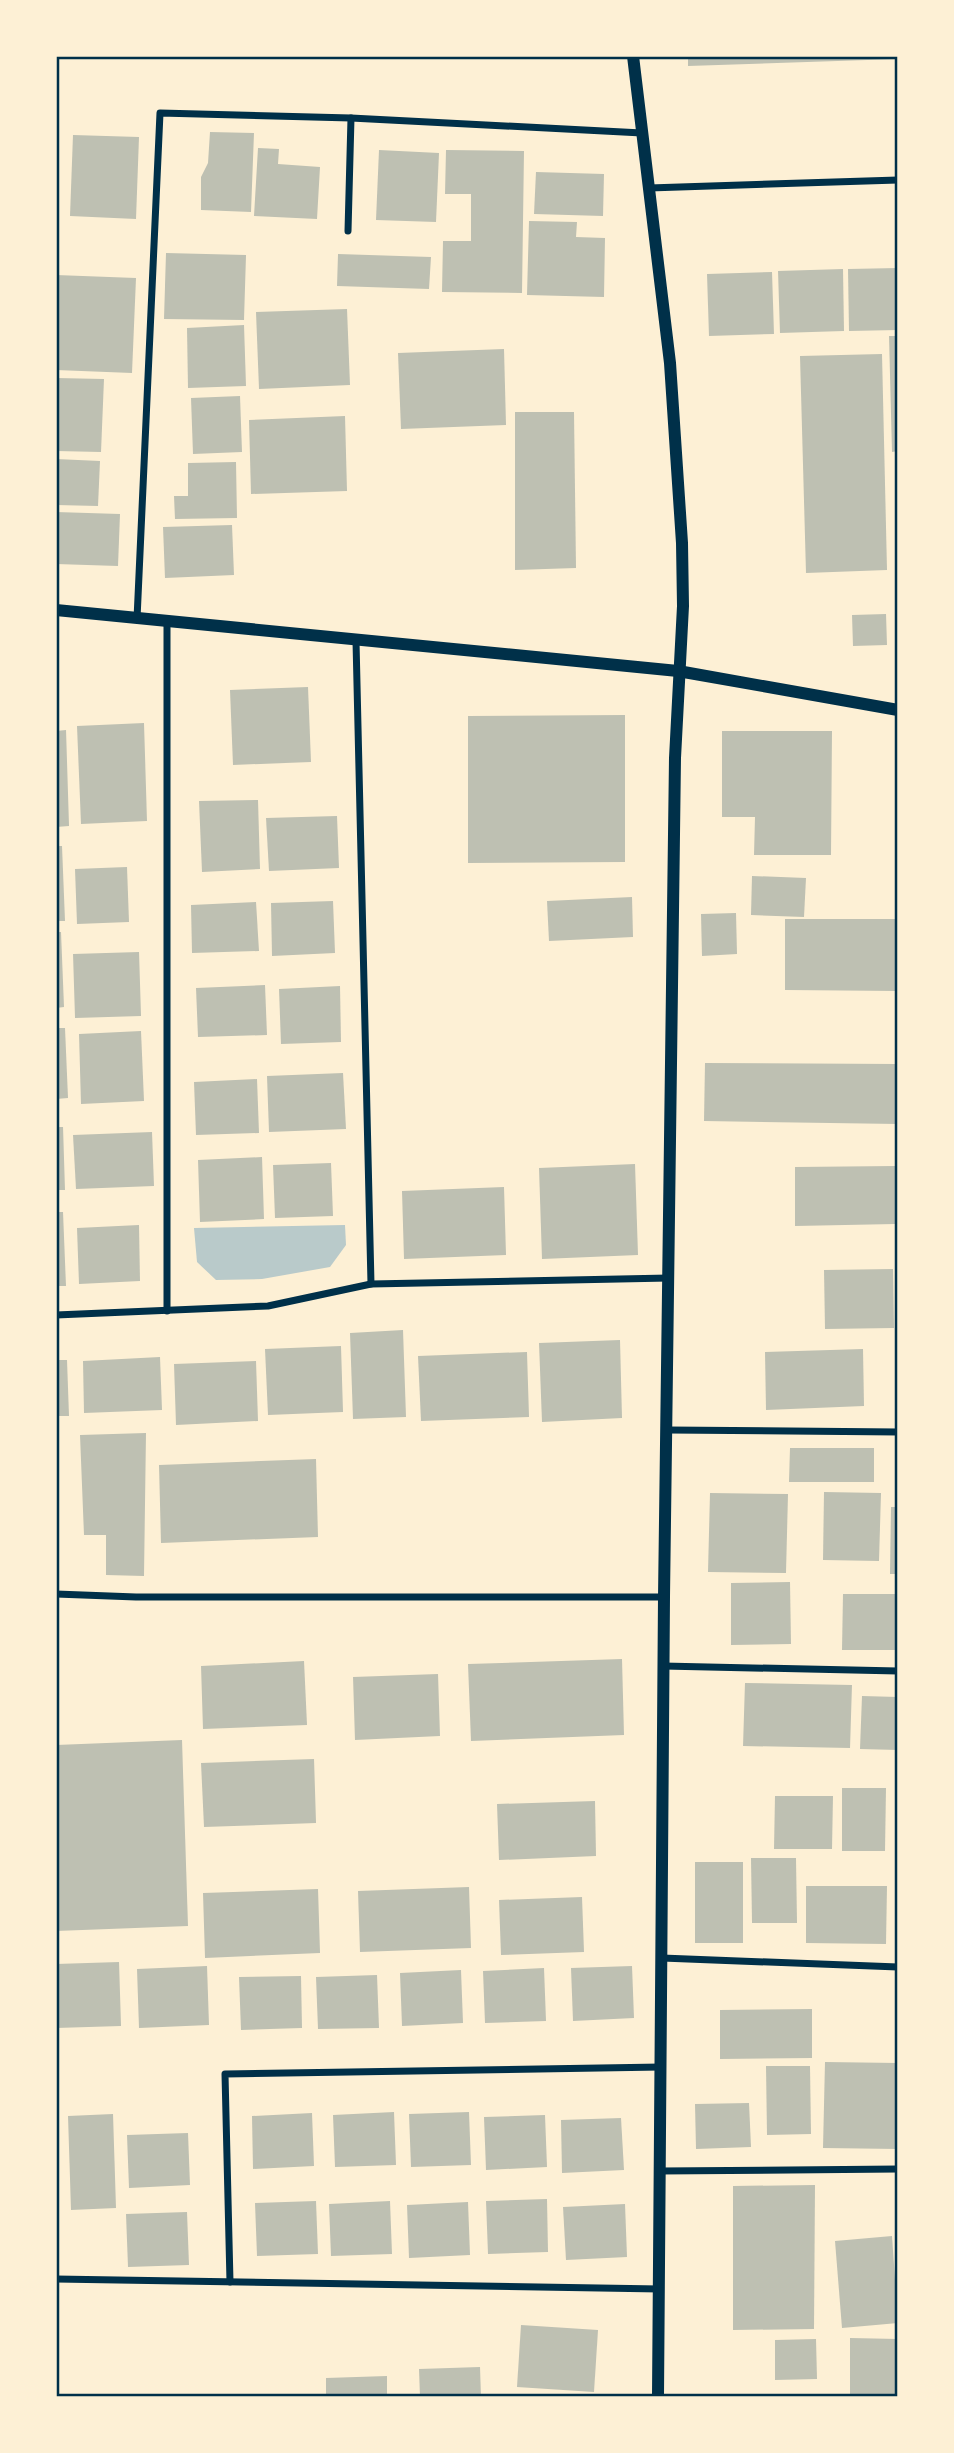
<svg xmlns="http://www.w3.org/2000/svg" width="954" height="2453" font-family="Raleway,sans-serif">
<rect width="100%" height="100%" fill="#fdf0d5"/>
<!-- green -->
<path fill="#b9caca" d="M345,1225L346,1245L330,1267L262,1279L216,1280L197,1262L194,1228Z"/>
<!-- building -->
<g fill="#bec0b2">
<path d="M688,56H898V59L688,66Z"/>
<path d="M210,132L254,133L251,212L201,210V177L208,163Z"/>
<path d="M73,135L139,137L136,219L70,216Z"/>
<path d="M258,148L279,149L278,164L320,167L317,219L254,216Z"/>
<path d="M379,150L439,153L436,222L376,220Z"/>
<path d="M446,150L524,151L522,293L442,292L443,241H471V194H445Z"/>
<path d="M536,172L604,174L603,216L534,214Z"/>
<path d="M529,221L577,222L576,237L605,238L604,297L527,295Z"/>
<path d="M166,253L246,255L244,320L164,319Z"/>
<path d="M338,254L431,257L429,289L337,286Z"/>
<path d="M898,268V330L849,331L848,269Z"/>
<path d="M843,269L844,331L780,333L778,271Z"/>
<path d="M772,272L774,334L709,336L707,274Z"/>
<path d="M56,275L136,278L132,373L56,370Z"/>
<path d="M347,309L350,385L259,389L256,312Z"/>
<path d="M244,325L246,386L188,388L187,328Z"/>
<path d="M889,336H898V451L892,452Z"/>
<path d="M504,349L506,425L401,429L398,353Z"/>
<path d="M882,354L887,570L806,573L800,356Z"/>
<path d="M56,378L104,379L101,452L56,451Z"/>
<path d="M240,396L242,452L193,454L191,398Z"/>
<path d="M515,412H574L576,568L515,570Z"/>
<path d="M345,416L347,491L251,494L249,420Z"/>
<path d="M56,459L100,461L98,506L56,505Z"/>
<path d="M236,462L237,518L175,519L174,496H188V463Z"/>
<path d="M56,512L120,514L118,566L56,564Z"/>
<path d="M232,525L234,575L165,578L163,527Z"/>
<path d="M886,614L887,645L853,646L852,615Z"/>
<path d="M308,687L311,762L233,765L230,690Z"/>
<path d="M625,715V862L468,863V716Z"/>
<path d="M144,723L147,821L81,824L77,726Z"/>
<path d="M66,730L69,826L56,827V731Z"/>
<path d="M722,731H832L831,855H754L755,817H722Z"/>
<path d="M258,800L260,869L202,872L199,801Z"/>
<path d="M337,816L339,868L269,871L266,818Z"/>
<path d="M56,846H62L65,921H56Z"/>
<path d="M127,867L129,922L77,924L75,869Z"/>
<path d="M752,876L806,878L804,917L751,915Z"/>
<path d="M632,897L633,937L549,941L547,901Z"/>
<path d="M333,901L335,953L272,956L271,903Z"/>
<path d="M256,902L259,951L192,953L191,905Z"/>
<path d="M736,913L737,954L702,956L701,914Z"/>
<path d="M785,919H897V991L785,990Z"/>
<path d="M56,932H61L64,1007L56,1008Z"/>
<path d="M139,952L141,1016L75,1018L73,954Z"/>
<path d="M265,985L267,1035L198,1037L196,988Z"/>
<path d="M340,986L341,1042L281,1044L279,989Z"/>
<path d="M56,1028H65L68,1098L56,1099Z"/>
<path d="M141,1031L144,1101L81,1104L79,1034Z"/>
<path d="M705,1063L898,1064V1124L704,1121Z"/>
<path d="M343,1073L346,1129L269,1132L267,1076Z"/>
<path d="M257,1079L259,1133L196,1135L194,1082Z"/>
<path d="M56,1127H63L65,1190H56Z"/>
<path d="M152,1132L154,1186L76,1189L73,1135Z"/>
<path d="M262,1157L264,1219L200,1222L198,1160Z"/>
<path d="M331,1163L333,1216L275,1218L273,1165Z"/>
<path d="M635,1164L638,1255L542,1259L539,1168Z"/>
<path d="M895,1166V1224L795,1226V1167Z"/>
<path d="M504,1187L506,1255L404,1259L402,1191Z"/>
<path d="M56,1212H63L66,1286H56Z"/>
<path d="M139,1225L140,1281L79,1284L77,1228Z"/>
<path d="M893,1269L894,1328L825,1329L824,1270Z"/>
<path d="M403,1330L406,1417L353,1419L350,1333Z"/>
<path d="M620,1340L622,1418L542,1422L539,1343Z"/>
<path d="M341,1346L343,1412L268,1415L265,1349Z"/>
<path d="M863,1349L864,1406L766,1410L765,1352Z"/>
<path d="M527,1352L529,1417L421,1421L418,1356Z"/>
<path d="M160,1357L162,1410L84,1413L83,1361Z"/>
<path d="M56,1360H67L69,1416H56Z"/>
<path d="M256,1361L258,1421L176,1425L174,1364Z"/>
<path d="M146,1433L144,1576L106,1575V1535H84L80,1435Z"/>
<path d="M790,1448H874V1482H789Z"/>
<path d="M316,1459L318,1537L161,1543L159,1465Z"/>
<path d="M824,1492L881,1493L879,1561L823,1560Z"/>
<path d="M710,1493L788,1494L786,1573L708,1572Z"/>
<path d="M891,1507H898V1574H890Z"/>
<path d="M790,1582L791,1644L731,1645V1583Z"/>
<path d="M843,1594H898V1650H842Z"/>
<path d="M622,1659L624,1735L471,1741L468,1664Z"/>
<path d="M304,1661L307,1725L203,1729L201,1666Z"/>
<path d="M438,1674L440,1736L355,1740L353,1677Z"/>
<path d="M745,1683L852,1685L850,1748L743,1746Z"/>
<path d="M862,1696L898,1697V1750L860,1749Z"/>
<path d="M182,1740L188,1926L56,1931V1745Z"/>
<path d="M314,1759L316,1823L204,1827L201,1763Z"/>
<path d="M842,1788H886L885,1851H842Z"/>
<path d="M775,1796H833L832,1849H774Z"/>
<path d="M595,1801L596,1856L499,1860L497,1804Z"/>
<path d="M751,1858H796L797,1923H752Z"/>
<rect x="695" y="1862" width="48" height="81"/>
<path d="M806,1886H887L886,1944L806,1943Z"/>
<path d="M469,1887L471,1948L360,1952L358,1891Z"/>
<path d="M318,1889L320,1953L205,1958L203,1893Z"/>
<path d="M582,1897L584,1952L501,1955L499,1900Z"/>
<path d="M119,1962L121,2026L56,2028V1964Z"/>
<path d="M207,1966L209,2025L139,2028L137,1969Z"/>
<path d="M632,1966L634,2018L573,2021L571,1968Z"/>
<path d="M544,1968L546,2021L485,2023L483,1971Z"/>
<path d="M461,1970L463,2023L402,2026L400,1973Z"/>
<path d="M377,1975L379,2028L318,2029L316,1977Z"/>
<path d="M301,1976L302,2028L241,2030L239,1977Z"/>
<path d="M812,2009V2058L720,2059V2010Z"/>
<path d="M825,2062L898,2063V2149L823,2148Z"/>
<path d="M766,2066H810L811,2134L767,2135Z"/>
<path d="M749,2103L751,2147L696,2149L695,2104Z"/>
<path d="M394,2112L396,2165L335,2167L333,2115Z"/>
<path d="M469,2112L471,2165L411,2167L409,2114Z"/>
<path d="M312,2113L314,2166L253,2169L252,2116Z"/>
<path d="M113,2114L116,2208L71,2210L68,2116Z"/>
<path d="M545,2115L547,2167L486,2170L484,2117Z"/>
<path d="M621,2118L624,2170L562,2173L561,2120Z"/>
<path d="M188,2133L190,2185L129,2188L127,2135Z"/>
<path d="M815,2185L814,2329L733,2330V2186Z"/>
<path d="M547,2199L548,2252L488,2254L486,2201Z"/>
<path d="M316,2201L318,2254L257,2256L255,2203Z"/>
<path d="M390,2201L392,2254L331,2256L329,2204Z"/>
<path d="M468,2202L470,2255L409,2258L407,2205Z"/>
<path d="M625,2204L627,2257L566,2260L563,2207Z"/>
<path d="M187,2212L189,2265L128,2267L126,2214Z"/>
<path d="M892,2236L898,2323L842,2328L835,2241Z"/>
<path d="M521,2325L598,2330L594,2392L517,2387Z"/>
<path d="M850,2338L898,2339V2397H850Z"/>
<path d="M816,2339L817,2379L775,2380V2340Z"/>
<path d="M480,2367L481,2397H420L419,2369Z"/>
<path d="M387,2376V2397H326V2378Z"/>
</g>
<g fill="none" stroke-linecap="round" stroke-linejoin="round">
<!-- minor -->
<g stroke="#003049" stroke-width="7">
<path d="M649,188L898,180"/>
<path d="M348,231L351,118"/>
<path d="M137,619L160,113L351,118L642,133"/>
<path d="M356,641L371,1284"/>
<path d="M167,1311V622"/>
<path d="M56,1315L268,1306L371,1284L669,1278"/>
<path d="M668,1430L898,1432"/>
<path d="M56,1594L136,1597H664"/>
<path d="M663,1666L898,1671"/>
<path d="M662,1958L898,1967"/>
<path d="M660,2171L898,2169"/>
<path d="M56,2279L660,2289"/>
<path d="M230,2282L225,2074L661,2067"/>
</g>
<!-- tertiary -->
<g stroke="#003049" stroke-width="12">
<path d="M633,56L670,363L682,543L683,606L675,758L664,1597L658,2397"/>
<path d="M56,610L678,671L898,710"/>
</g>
</g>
<!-- border -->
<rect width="954" height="2453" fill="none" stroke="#fdf0d5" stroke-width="116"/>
<rect x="58" y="58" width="838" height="2337" fill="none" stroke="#003049" stroke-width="2.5"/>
</svg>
